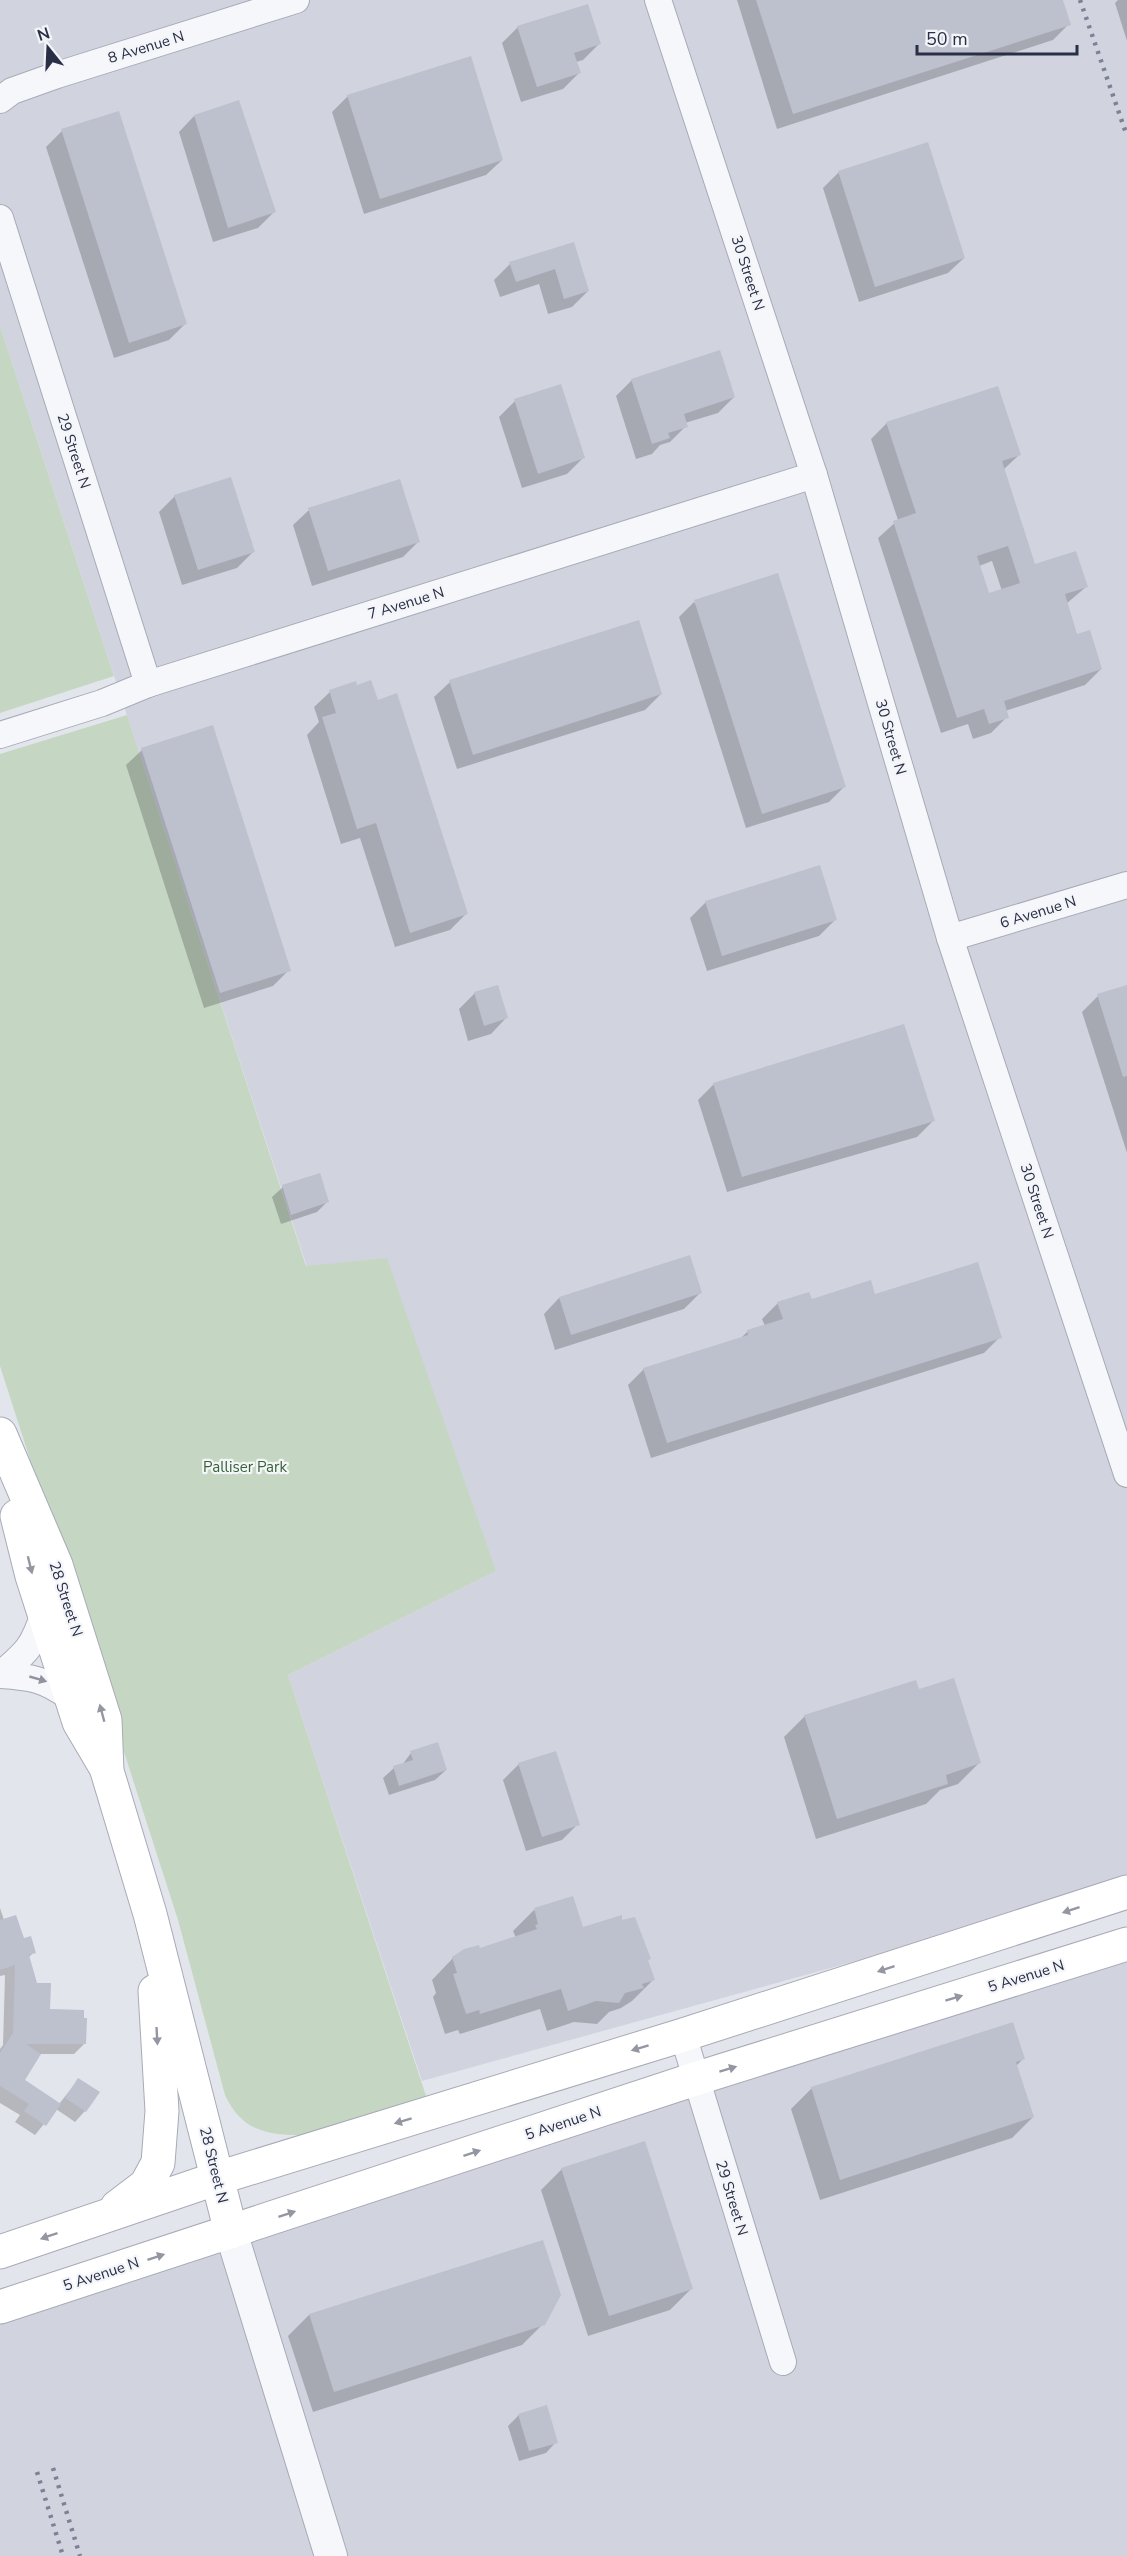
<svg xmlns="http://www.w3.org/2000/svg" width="1127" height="2556" font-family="'Nunito Sans',sans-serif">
<rect width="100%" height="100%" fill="#e3e5ec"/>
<!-- built -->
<g fill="#d1d4df">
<path d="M0,0H1127V1886L422,2081L288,1675L496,1571L307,1267L0,326Z"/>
<path d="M1127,1954V2556H0V2306Z"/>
</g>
<!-- green -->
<g fill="#c5d7c3">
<path d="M0,326L114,676L0,713Z"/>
<path d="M127,715L306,1266L387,1258L496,1571L288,1675L427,2099L308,2135C269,2136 242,2132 225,2095L178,1920L0,1366V754Z"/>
</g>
<!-- shadow -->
<g fill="#0003" fill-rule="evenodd">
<path d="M737,0H1061L1069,24L1053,40L777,129Z"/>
<path d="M1118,0H1127V41L1115,3Z"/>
<path d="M518,27L599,44L583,60L576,62L579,73L563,89L521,102L502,43Z"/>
<path d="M348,96L502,160L486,175L364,214L332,112Z"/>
<path d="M194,116L274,212L258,228L213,242L179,132Z"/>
<path d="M62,131L185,324L169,340L114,358L46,147Z"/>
<path d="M839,172L964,258L948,273L859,302L823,188Z"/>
<path d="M573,244L588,291L572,307L548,314L539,284L500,297L494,280L510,264Z"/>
<path d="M632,380L734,397L718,413L685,423L686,426L670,442L660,445L652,454L636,459L616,396Z"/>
<path d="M515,401L583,458L567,474L522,488L499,417Z"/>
<path d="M887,423L1019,455L1003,470L1034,566L1086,587L1066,604L1076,636L1101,669L1085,685L1005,711L1007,717L991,733L973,739L968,724L941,733L878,538L898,520L871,439ZM992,561L1002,591L988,595L979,566Z"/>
<path d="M175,496L253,552L237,568L182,585L159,512Z"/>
<path d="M309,510L419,541L403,557L312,586L293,525Z"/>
<path d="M694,602L845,786L829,802L746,828L679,617Z"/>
<path d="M450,682L661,694L645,710L457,769L434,697Z"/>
<path d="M356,687L466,914L450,930L395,947L360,838L341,844L307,735L319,722L314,707L330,692Z"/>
<path d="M142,750L289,970L273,986L204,1008L126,765Z"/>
<path d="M706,902L835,920L819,936L707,971L690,918Z"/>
<path d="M1127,986V1153L1082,1012L1098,996Z"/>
<path d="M475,993L506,1018L491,1034L468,1041L459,1009Z"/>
<path d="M714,1084L933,1121L917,1137L727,1192L698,1100Z"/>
<path d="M283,1187L327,1202L317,1212L281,1224L272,1197Z"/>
<path d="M689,1257L700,1293L684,1309L555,1350L544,1314L559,1298Z"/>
<path d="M874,1296L1000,1337L984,1353L651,1458L628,1385L644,1369L740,1339L747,1332L765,1326L762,1319L778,1303Z"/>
<path d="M918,1691L979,1763L958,1784L940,1790L926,1804L816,1839L784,1737L805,1716Z"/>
<path d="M411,1753L446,1770L435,1780L389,1795L383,1778L394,1768L402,1765Z"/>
<path d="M519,1764L578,1824L562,1840L526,1851L503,1780Z"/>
<path d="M0,1908L4,1920L34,1952L28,1958L36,1984L48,2011L85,2043L74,2054H40L23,2081L59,2104L78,2080L85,2111L75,2122L56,2109L35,2135L15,2122L20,2115L0,2103V2049L3,2045L5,1975L0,1976Z"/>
<path d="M534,1910L582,1929L621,1922L649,1959L647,1961L653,1980L632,2001L621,2008L609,2012L597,2024L574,2022L547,2031L540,2009L460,2034L458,2030L445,2034L433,1997L436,1993L432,1980L453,1958L516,1938L513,1931Z"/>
<path d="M1023,2059L1016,2066L1033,2117L1012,2138L820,2200L791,2109L812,2088Z"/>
<path d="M562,2169L691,2289L670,2310L588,2336L541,2190Z"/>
<path d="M542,2242L543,2324L522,2345L313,2412L288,2336L309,2315Z"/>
<path d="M519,2415L556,2442L546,2453L519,2461L508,2426Z"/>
</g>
<!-- building -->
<g fill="#bdc0cd" fill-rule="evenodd">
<path d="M756,0H1063L1071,25L793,114Z"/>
<path d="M588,4L601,44L574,53L581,73L537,87L517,26Z"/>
<path d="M471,56L503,160L380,199L347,95Z"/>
<path d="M239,100L276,212L228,228L194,115Z"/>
<path d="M119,111L187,324L129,343L61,129Z"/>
<path d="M928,142L965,258L875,287L838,171Z"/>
<path d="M574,242L589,291L564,299L555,269L516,282L509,262Z"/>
<path d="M720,350L735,397L684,414L688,427L668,433L670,438L652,444L631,379Z"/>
<path d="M561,384L585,458L538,474L514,399Z"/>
<path d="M998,386L1021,455L1002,461L1035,564L1076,551L1088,587L1065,594L1077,634L1090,630L1102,669L1004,701L1009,718L989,724L984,709L957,718L893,521L916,513L886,422ZM1008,546L1020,583L989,593L977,556Z"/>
<path d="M231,477L255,552L198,570L174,495Z"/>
<path d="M400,479L420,542L328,571L308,508Z"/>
<path d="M778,573L846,787L762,814L694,600Z"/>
<path d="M639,620L662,694L473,755L449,680Z"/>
<path d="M371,680L378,700L397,693L468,914L410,933L376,823L357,829L322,717L336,713L329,690L356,681L357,685Z"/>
<path d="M213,725L291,971L220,993L141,748Z"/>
<path d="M820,865L837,920L722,956L705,901Z"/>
<path d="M498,985L508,1018L484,1026L474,992Z"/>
<path d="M1127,985V1076L1123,1077L1097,994Z"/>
<path d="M904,1024L935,1121L742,1177L713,1083Z"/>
<path d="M320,1173L329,1202L291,1215L282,1185Z"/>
<path d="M690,1255L702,1293L571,1335L559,1297Z"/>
<path d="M978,1262L1002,1338L667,1443L643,1368L748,1335L747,1330L783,1319L777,1302L809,1292L812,1299L871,1280L875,1294Z"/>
<path d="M954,1678L981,1763L946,1775L948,1784L837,1819L804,1715L916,1680L919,1689Z"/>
<path d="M438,1742L447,1770L399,1786L393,1766L413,1760L410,1751Z"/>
<path d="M556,1751L580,1825L542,1837L518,1763Z"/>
<path d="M573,1896L583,1927L622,1915V1920L635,1917L651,1959L648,1960L655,1980L642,1984L644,1988L625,1993L619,2003L596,2001L568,2011L561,1989L480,2014L479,2010L466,2014L453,1974L457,1973L452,1957L464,1949L479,1945L480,1948L537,1929L535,1925L538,1924L534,1908Z"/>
<path d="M16,1915L24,1938L31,1936L36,1953L29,1955L37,1983H51L50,2009L84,2010V2018H87L86,2044H26L41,2054L25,2080L61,2104L46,2126L24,2111L29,2104L0,2086V2053L13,2033L15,1965L0,1970V1920Z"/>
<path d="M1013,2022L1025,2059L1016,2062L1034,2117L840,2180L811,2087Z"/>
<path d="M78,2078L100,2092L86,2112L65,2098Z"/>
<path d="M645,2141L693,2289L609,2316L561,2168Z"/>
<path d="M543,2240L561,2295L545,2325L334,2392L309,2314Z"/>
<path d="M547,2405L558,2443L529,2451L518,2414Z"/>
</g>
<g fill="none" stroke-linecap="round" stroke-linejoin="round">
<!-- minor casing -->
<g stroke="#a7abb7" stroke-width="28">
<g id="minor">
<path d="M658,0L814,475L950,938L1127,1474"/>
<path d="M0,100L12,91L57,75L296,0"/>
<path d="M0,218L148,684"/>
<path d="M0,735L102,703L148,684L814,475"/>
<path d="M950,938L1127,885"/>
<path d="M0,1675C27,1652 33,1647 44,1613"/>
<path d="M0,1675C32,1677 44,1679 71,1698"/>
<path d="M683,2035L783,2362"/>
</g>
</g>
<!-- tertiary casing -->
<g stroke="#a7abb7" stroke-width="34">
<path id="tertiary" d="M231,2232L331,2556"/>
</g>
<!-- secondary casing -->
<g stroke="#a7abb7" stroke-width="35">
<g id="secondary">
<path d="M0,1434L56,1565L105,1720L107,1771L150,1914L231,2232"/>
<path d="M17,1516L32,1576L79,1722L105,1766"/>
<path d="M117,2207L146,2185L158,2163L162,2111L155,1991"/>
<path d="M0,2252L218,2178L683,2035L1127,1892"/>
<path d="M0,2307L695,2079L1127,1944"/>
</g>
</g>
<!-- minor -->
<use href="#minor" stroke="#f6f7fa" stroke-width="26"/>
<!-- tertiary -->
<use href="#tertiary" stroke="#f6f7fa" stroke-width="32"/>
<!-- secondary -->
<use href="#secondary" stroke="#fff" stroke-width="33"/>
<!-- rail -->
<g stroke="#7b8197" stroke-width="4.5" stroke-dasharray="3 6" stroke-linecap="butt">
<path d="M1080,0L1127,136"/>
<path d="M53,2468L80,2556"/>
<path d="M37,2472L63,2556"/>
</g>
</g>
<!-- one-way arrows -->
<defs><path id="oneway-solid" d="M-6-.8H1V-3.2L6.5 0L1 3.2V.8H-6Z" transform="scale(1.5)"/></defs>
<g fill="#9497a2">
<use href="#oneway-solid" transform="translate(30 1565) rotate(76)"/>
<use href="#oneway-solid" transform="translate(102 1713) rotate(-105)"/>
<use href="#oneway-solid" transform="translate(1071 1910) rotate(162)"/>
<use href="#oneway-solid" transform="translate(886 1969) rotate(162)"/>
<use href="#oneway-solid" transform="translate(954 1998) rotate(-17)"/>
<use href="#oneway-solid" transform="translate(157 2036) rotate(87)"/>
<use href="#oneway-solid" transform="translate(640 2048) rotate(163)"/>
<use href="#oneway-solid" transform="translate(728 2069) rotate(-17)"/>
<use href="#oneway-solid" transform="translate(403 2121) rotate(163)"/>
<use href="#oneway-solid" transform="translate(472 2153) rotate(-18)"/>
<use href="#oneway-solid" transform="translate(287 2214) rotate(-18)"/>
<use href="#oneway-solid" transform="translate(49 2236) rotate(161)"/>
<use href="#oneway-solid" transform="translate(156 2257) rotate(-18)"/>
</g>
<use fill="#9093a0" href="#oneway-solid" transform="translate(38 1679) rotate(16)"/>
<g text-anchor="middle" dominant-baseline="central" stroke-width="4.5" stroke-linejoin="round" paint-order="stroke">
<!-- street labels -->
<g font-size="15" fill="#292f46" stroke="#f3f5f9">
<text transform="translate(146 47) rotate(-17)">8 Avenue N</text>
<text transform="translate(748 273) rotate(72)">30 Street N</text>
<text transform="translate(74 451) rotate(72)">29 Street N</text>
<text transform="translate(406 603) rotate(-17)">7 Avenue N</text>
<text transform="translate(891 737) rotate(74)">30 Street N</text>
<text transform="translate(1038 912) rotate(-17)">6 Avenue N</text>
<text transform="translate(1037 1201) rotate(72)">30 Street N</text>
<text transform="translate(66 1599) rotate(72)">28 Street N</text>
<text transform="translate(1026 1976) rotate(-17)">5 Avenue N</text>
<text transform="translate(563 2123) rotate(-18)">5 Avenue N</text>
<text transform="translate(214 2165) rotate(76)">28 Street N</text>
<text transform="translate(732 2198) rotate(73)">29 Street N</text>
<text transform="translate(101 2274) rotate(-18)">5 Avenue N</text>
</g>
<!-- park labels -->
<g font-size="15" fill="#366335" stroke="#f3f5f9">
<text x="245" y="1467">Palliser Park</text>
</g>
</g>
<!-- north arrow -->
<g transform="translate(48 48) rotate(342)" stroke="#f3f5f9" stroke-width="4.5" paint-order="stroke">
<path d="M0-4.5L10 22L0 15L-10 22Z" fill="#292f46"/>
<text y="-9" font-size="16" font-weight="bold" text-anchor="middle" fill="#292f46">N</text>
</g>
<!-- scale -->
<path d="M917 45v9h160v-9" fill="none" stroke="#292f46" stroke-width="3"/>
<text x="926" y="45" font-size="18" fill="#292f46" stroke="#f3f5f9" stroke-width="4.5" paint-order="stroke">50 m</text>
</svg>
